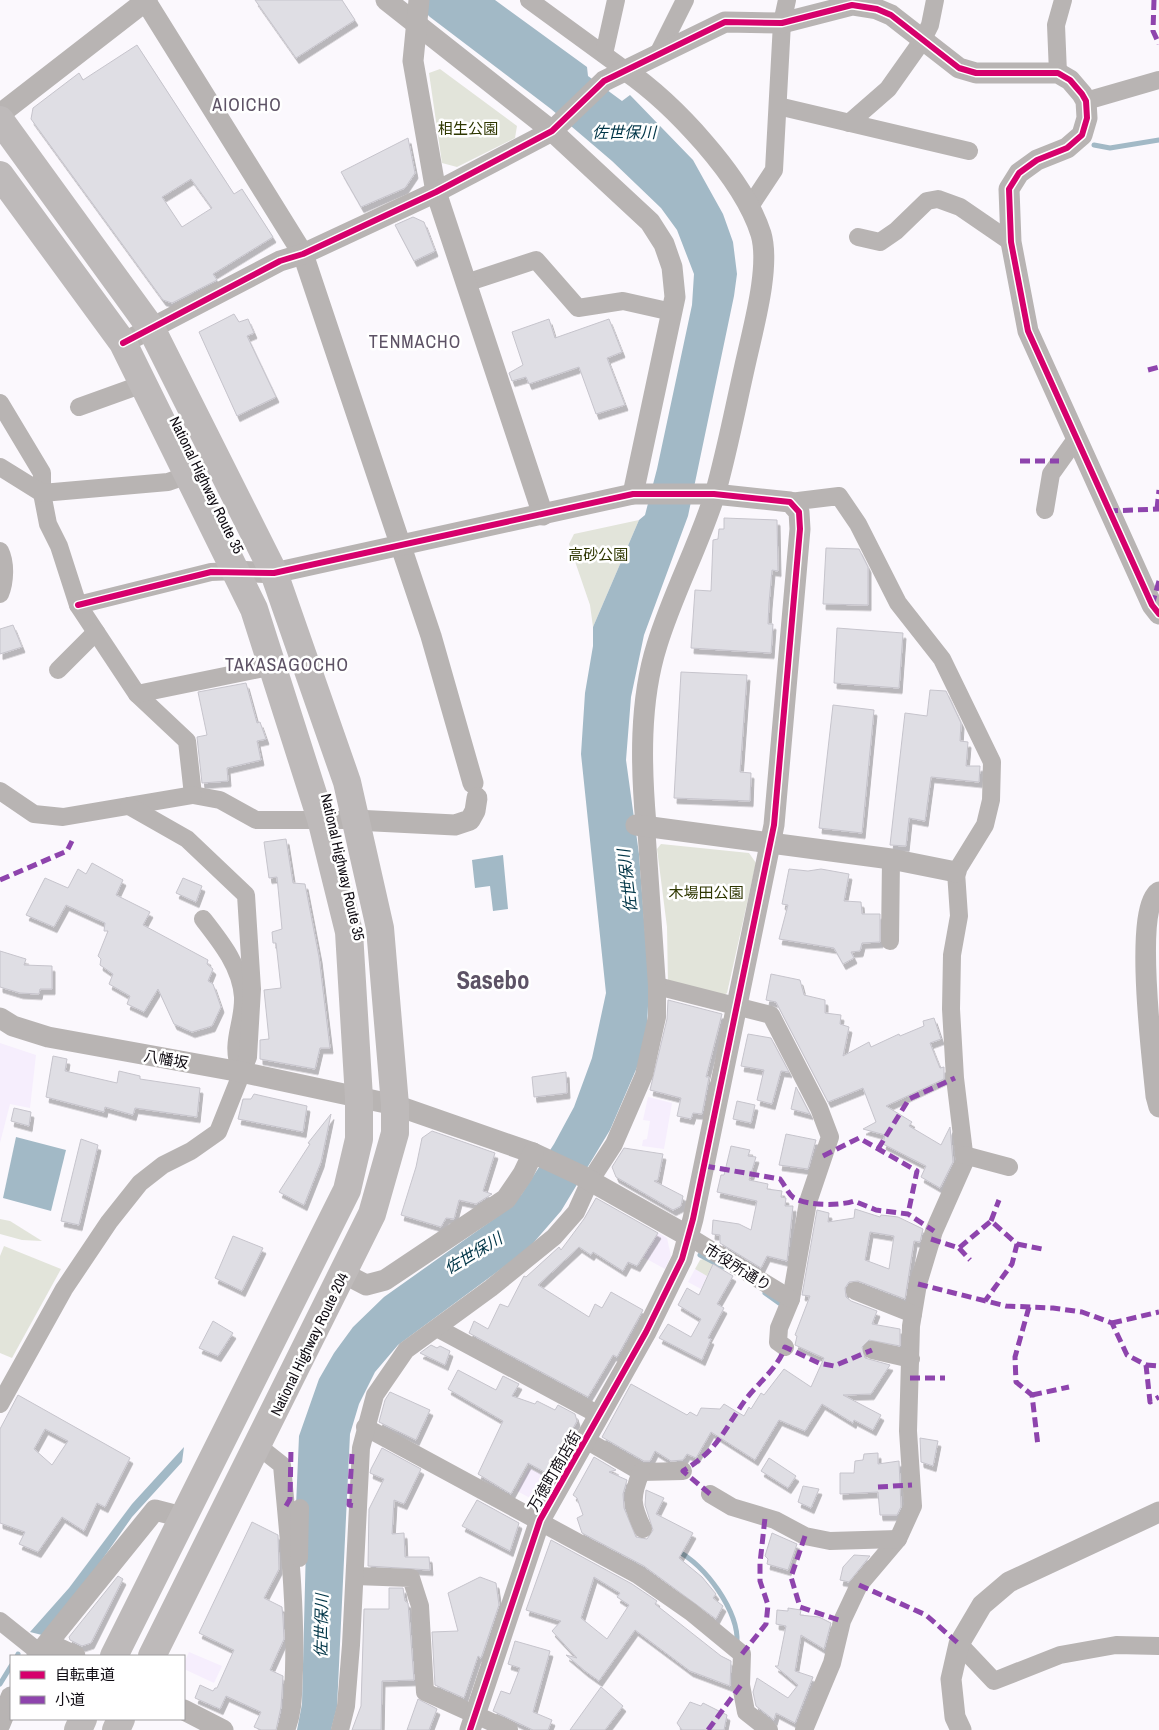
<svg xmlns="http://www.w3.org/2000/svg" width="1159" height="1730" font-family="'Archivo Narrow','Noto Sans JP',sans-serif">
<defs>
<filter id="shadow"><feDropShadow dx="3" dy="5.5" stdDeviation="0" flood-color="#0004"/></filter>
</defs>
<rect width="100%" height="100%" fill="#fbf8fd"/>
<!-- built -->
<g fill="#f6eefd">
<path d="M0,1043L36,1055L30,1108L10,1104L0,1143Z"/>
<path d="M648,1097L672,1103L664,1149L642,1146L643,1140L647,1139L650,1121L643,1120Z"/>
<path d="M658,1233L667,1238L671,1256L665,1269L643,1257Z"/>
<path d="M695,1269L707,1276L701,1289L688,1282Z"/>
<path d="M529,1468L547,1477L536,1497L530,1498L517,1491Z"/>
<path d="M189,1652L222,1666L214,1683L184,1669V1663Z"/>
</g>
<!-- green -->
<g fill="#e2e4da">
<path d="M440,69L517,126L515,138L457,167L442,163L429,73Z"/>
<path d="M639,520L593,627L590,605L569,544L574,534Z"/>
<path d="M661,844L749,853L756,863L727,993L724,995L668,984L667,927L657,849Z"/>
<path d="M0,1219L10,1221L42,1241L22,1240L0,1234Z"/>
<path d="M4,1246L61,1269L12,1358L0,1353V1256Z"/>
<path d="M707,1258L714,1262L707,1276L695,1269L700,1260Z"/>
</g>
<!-- water -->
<g fill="#a2b9c6">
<path d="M412,0H495L587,67L588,76L622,101L630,95L693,160L723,214L733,242L737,274L734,296L688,516L644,635L631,697L626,760L639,854L649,984L647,1028L638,1065L610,1130L561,1211L528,1249L398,1345L375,1372L359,1404L350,1434L337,1707L331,1730H297L302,1704L307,1506H296L299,1436L319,1379L334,1353L353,1327L384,1297L501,1214L521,1195L554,1144L574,1107L592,1058L606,993L581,754L585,693L593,646V627L639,520L645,515L657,469L692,305L694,274L677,230L661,208L612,161L551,109L430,17Z"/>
<path d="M503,855L508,909L493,911L490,886L475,888L472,860Z"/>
<path d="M16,1137L66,1150L51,1211L3,1198Z"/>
<path d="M184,1447L182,1462L132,1517L73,1601L42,1635L30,1632L69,1588L132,1504Z"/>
</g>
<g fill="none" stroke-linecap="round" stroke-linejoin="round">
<!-- stream -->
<g stroke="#a2b9c6" stroke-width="5">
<path d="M1094,145L1110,148L1159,140"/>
<path d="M700,1255L723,1267"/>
<path d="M765,1293L779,1303"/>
<path d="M677,1551C705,1564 739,1612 737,1643"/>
<path d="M17,1656L18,1654"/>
<path d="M0,1684L11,1666"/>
</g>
</g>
<!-- building -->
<g fill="#dfdee4" stroke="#c6c4cc" fill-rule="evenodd" filter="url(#shadow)">
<path d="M255,0H342L355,20L296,58Z"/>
<path d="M137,45L234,194L242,189L273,237L213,274L217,280L172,303L163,300L31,119L33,108L79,73L83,80ZM191,179L212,208L182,227L162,197Z"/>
<path d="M408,138L415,173L405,188L361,207L341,172Z"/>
<path d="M413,217L424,222L435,251L414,261L395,225Z"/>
<path d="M234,314L239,322L248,319L254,333L247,336L276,397L237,416L199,332Z"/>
<path d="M549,319L555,338L609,319L622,352L607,358L625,405L596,414L579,367L529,384L526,377L512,381L509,373L523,365L512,332Z"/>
<path d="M724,518L777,520L778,571L772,570L769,603L768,624H773L771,653L691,648L695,590L711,591L713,540L718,539L719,529H724Z"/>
<path d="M826,548L859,549L868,567V605L823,604Z"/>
<path d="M13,625L22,647L0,654V629Z"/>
<path d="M837,628L903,633L899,688L834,683Z"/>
<path d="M681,672L747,675L740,772L751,773L750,801L674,798Z"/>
<path d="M246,683L257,723L260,722L266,739L257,741L261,760L227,768L228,781L202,783L197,737L207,735L198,692Z"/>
<path d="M930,690L946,691L961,723L960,741L968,742L966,766H980L979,782L931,777L925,821L909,818L906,846L890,845L905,713L927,716Z"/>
<path d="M833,705L874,710L862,833L819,828Z"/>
<path d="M286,839L293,883L305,884L319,957L330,1048H320L315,1069L260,1059V1040L269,1039L264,990L281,988L276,943H273L272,932L282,929L277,877L269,878L264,842Z"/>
<path d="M92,863L123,880L116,895L150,912L143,925L208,960L207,964L213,969L208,981L213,984L221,1007L212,1026L192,1032L174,1024L158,989L144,1012L127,1004L130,996L109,984L113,974L100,965L101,959L98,956L108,931H104L105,923L66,905L54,927L26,915L45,878L68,888L78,869L86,874Z"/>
<path d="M789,869L808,871L821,869L849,874L844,901L861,902L862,914H880V942L862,943L860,951L851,952L854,958L843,964L834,948L779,939L788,905L782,904Z"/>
<path d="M183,878L202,886L196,902L176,893Z"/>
<path d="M0,951L26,959L24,965L52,966V989H40L39,994L20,993L0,987Z"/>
<path d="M771,974L800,980L804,995L825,1000V1013L841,1015L840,1024L849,1027L843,1056L869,1042L871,1047L899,1034L900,1036L924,1026L923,1021L934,1018L941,1039L930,1043L940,1068L944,1067V1079L886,1106L912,1122L909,1126L941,1145L950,1127L953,1162L940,1188L921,1177L926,1166L883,1144L885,1135L863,1129L876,1122L863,1088L828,1102L776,1002L766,1000Z"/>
<path d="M668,1000L722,1014L706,1077H709L702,1114L693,1113L691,1119L677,1116L681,1098L650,1090L667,1019Z"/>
<path d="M748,1034L771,1038L789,1072L781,1071L772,1104L757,1100L764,1070L741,1066Z"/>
<path d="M53,1056L67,1059L65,1071L117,1083L119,1071L140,1076V1079L200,1088L197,1117L135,1108L133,1115L105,1107L104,1112L46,1097Z"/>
<path d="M566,1072L567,1093L534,1097L532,1077Z"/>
<path d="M796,1087L809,1112L810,1114L791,1109Z"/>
<path d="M254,1094L307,1106L303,1132L238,1119L243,1099H251Z"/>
<path d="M737,1101L755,1105L751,1123L733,1119Z"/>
<path d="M14,1108L31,1112L29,1126L11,1121Z"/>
<path d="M331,1114L321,1162L304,1205L279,1192L310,1144L308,1143Z"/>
<path d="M432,1131L495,1153L483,1191L492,1194L476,1204L459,1200L454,1219L446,1218L441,1227L401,1215L416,1167L422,1138Z"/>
<path d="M786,1134L816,1140L808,1169L779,1165Z"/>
<path d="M81,1139L98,1145L79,1225L61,1221Z"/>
<path d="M731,1146L750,1150L748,1156L756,1157L749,1180L768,1184L767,1189L782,1191L781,1197L786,1198L785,1206H793L787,1261L767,1256L761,1268L720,1243V1235L712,1234L713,1220L739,1224L751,1230L757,1201L717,1192L721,1175H724Z"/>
<path d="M624,1148L663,1154L658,1180L654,1181L683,1196L681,1206L673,1210L616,1177L612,1167Z"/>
<path d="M596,1198L658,1233L637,1266L628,1262L623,1271L593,1252L591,1255L579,1247L538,1285L589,1317L595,1304L602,1308L611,1292L643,1310L617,1357L613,1355L588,1397L469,1333L474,1321L488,1329L500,1304L508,1307L524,1276L526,1277L559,1247L561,1250L584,1219Z"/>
<path d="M855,1209L880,1217L881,1215L898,1217L923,1229L920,1242L914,1241L905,1299L858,1281L849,1282L845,1288L846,1297L851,1301L877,1311L872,1324L900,1329V1346L869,1340L862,1347L865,1358L890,1365L871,1394L843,1395L881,1415L873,1430L854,1420L853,1423L822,1404L805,1431L779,1420L755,1460L711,1432L696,1458L687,1454L683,1460L671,1461L655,1451L650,1461H644L602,1437L631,1384L687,1415L690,1412L697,1416L701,1408L720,1409L724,1404L744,1416L749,1407L751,1409L761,1393L764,1395L784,1369L811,1387L824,1358L795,1345L797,1336L795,1335L810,1296L802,1295L817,1210L829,1213L828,1222L854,1218ZM870,1232L894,1236L889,1269L865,1260Z"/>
<path d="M233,1236L263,1248L242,1291L215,1278Z"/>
<path d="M713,1264L733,1276L717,1304L724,1308L708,1338L711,1339L702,1360L659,1338L668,1324L691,1337L701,1319L678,1305L687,1288L699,1295Z"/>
<path d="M213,1321L233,1333L218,1356L199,1348Z"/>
<path d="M431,1345L437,1348L440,1346L450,1351L445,1365L420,1353Z"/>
<path d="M458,1370L496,1390L503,1376L519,1384L512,1396L535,1404L537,1401L555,1410L558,1405L575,1414L577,1421L548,1474L528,1463L511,1494L478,1474L503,1421L448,1389Z"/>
<path d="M390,1392L430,1410L416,1440L379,1422L385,1400Z"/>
<path d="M18,1395L130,1458L105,1507L97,1503L84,1531L62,1517L38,1552L19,1544L25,1532L0,1523V1429ZM45,1429L68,1441L52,1465L34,1449Z"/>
<path d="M920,1438L938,1441L933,1466L921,1462Z"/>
<path d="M382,1448L421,1469L404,1504L394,1500L392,1534L404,1533L405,1557H429L430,1570L368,1566L369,1509L384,1479L370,1473L371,1469Z"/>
<path d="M878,1453V1464L899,1461L901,1507L897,1515H880L878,1492L840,1494V1473H854L855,1461L863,1460L864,1454Z"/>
<path d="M594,1457L616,1470L609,1472L627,1480L623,1494L624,1508L636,1537L647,1539L653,1530L645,1505L646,1490L664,1498L656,1514L693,1533L679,1558L702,1577L716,1594L713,1598L723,1606L716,1619L644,1566L582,1533L577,1518L583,1515L577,1498L573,1495Z"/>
<path d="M769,1458L796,1476L788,1488L761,1471Z"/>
<path d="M803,1486L819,1489L811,1508L798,1502Z"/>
<path d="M477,1500L519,1523L510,1551L462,1526Z"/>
<path d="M252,1522L278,1535L279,1569L264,1598L282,1607L283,1619L284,1639L270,1670L283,1676L281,1707L276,1730H261L254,1727L261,1712L226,1696L220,1709L195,1698L200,1685L213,1691L215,1688H217L234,1650L199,1633Z"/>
<path d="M772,1533L797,1544L788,1570L767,1564L768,1559L765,1556Z"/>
<path d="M551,1540L632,1584L657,1601L655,1604L721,1656L731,1661L730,1686L690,1671L635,1630L599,1681L585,1671L566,1655L577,1658L552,1631L561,1621L526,1610ZM594,1577L620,1593L617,1597L629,1605L607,1639L581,1618Z"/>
<path d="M854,1555L870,1556L849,1582L840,1580L843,1567Z"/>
<path d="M118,1576L123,1579L91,1643L82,1646L70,1640L69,1637Z"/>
<path d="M480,1577L496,1583L499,1605L481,1658L478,1656L464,1698L435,1685L432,1632L458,1631L448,1593Z"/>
<path d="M389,1588H403L405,1601L408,1603L414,1680L382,1681L381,1730H352L361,1706L364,1609H389Z"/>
<path d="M788,1608L801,1610L800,1615L819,1617L831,1623L824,1649L801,1635L795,1671L813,1677L795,1723L776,1713L774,1720L756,1706L753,1692L757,1678L788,1698L798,1685L775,1666H778L786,1626L776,1624L777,1610L788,1611Z"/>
<path d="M515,1641L550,1651L533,1712L552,1720L548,1730H533L493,1711L501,1691L510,1694L520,1668L508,1664Z"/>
<path d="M601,1687L623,1706L605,1730H570Z"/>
<path d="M418,1699L437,1709L429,1730H407Z"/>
<path d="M690,1702L701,1706L703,1703L727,1715L724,1730H682L677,1723Z"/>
</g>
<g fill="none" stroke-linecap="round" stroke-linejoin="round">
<!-- minor -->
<g stroke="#b8b4b3" stroke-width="18">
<path d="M529,0L625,70"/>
<path d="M604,54L616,0"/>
<path d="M658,54L685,0"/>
<path d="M1058,73L1056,25L1063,0"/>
<path d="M1086,101L1159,80"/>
<path d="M778,106L969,151"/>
<path d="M849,123L888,89L922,41L930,25L935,0"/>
<path d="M749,208L774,170L782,23L787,0"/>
<path d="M858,237L880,242L896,231L927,201L938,199L960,207L1011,242"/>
<path d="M466,283L536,260L578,308L623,301L672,312"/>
<path d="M0,403L42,473V493L48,524L59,546L78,605L137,694L187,741L193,795L220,800L256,820H355"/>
<path d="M79,407L143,384"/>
<path d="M0,467L42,493L168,482L188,475"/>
<path d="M790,502L839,496L858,524L898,603L942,659L992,762L991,800L985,825L956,872L959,916L952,955L951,1009L955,1078L965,1161L934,1231L918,1284L911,1326L908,1431L913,1506L898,1539L859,1585L842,1621L832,1663L804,1730"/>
<path d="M1045,510L1051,474L1076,439"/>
<path d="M0,551C6,563 5,582 0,594"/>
<path d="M78,605L211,572L235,571"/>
<path d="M58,670L96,632"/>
<path d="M137,694L274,666"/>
<path d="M0,791L34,814L63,817L193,795"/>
<path d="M203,919C221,942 241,967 243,997C244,1025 229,1042 241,1072"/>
<path d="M890,941L891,859"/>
<path d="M657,986L771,1015L819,1108L830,1137L808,1202L791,1299L779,1328L778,1342L785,1347"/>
<path d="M964,1155L1009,1167"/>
<path d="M688,1236L791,1299"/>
<path d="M855,1291L913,1314"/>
<path d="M437,1328L599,1415"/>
<path d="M872,1350L911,1359"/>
<path d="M0,1404L64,1289L109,1222L140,1183L163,1165L191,1151L218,1132L248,1057L252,989L246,895L187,839L129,806"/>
<path d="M365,1427L638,1575L691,1612L742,1654L741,1685L746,1712L769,1730"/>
<path d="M586,1440L641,1472L683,1471"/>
<path d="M258,1446L282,1465C288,1533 296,1601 294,1670C293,1691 294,1711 286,1730"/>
<path d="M641,1472C631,1497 631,1504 643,1529"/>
<path d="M710,1494L732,1507L775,1520L805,1536L830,1541L898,1539"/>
<path d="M299,1558L300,1508"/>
<path d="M355,1576L411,1578L420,1606L425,1692L509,1730"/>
<path d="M0,1621L40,1653"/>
<path d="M959,1644L994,1681L1060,1655L1116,1645L1159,1646"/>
<path d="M340,1730L346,1706L351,1645L361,1448L375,1395L406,1350L491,1288L554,1237L576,1212L590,1181L614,1144L644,1075L657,1017V986L646,825"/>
</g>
<!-- tertiary -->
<g stroke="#b8b4b3" stroke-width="21">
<path d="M145,0L303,254L431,636L473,783"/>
<path d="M386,0L552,131L650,222L664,244L672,267L675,297L633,494"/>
<path d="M419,0L413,61L436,192L543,515"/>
<path d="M625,70C673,103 743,177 761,234C770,265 755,321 748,352C737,399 728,448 715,494C699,545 673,593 657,645C639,702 641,767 646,825"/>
<path d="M0,114L147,0"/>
<path d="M123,343L280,261L303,254L436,192L552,131L604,81L725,22L782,23L852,5L877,9L891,15L959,68L976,73H1058L1070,80L1082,94L1086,101L1087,118L1082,135L1067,148L1037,160L1019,173L1009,189L1011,242L1028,331L1152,605L1159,614"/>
<path d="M235,571L274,573L633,494H714L790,502L799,512L800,529L774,825L693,1219L682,1259L646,1332L540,1520L470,1730"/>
<path d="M355,820L455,825L470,820L475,811L477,798"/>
<path d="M636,825L891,859L956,872"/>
<path d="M1159,892C1133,909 1153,1063 1156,1096L1159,1107"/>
<path d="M0,1018L13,1026L48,1037L241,1072L395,1105L533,1153L580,1175L688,1236"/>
<path d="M343,1273L366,1285L385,1280L506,1199L523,1174L533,1153"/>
<path d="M49,1644L75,1656"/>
<path d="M37,1656L155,1510L182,1517"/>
<path d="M184,1710L223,1730"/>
<path d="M0,1724L11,1697"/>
<path d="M961,1730L955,1717L951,1679L959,1644L982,1605L1009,1582L1159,1512"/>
</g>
<!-- trunk -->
<g stroke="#bebaba" stroke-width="28">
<path d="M0,120L151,328L274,573L347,782L380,928L395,1105V1133L372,1214L152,1656"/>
<path d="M0,175L123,343L254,609L321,819L349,932L359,1098V1139L347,1190L114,1656"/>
<path d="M78,1730L83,1719"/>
<path d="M116,1730L121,1719"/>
</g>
<!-- quiet -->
<g stroke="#8e44ad" stroke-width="5" stroke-dasharray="10 5" stroke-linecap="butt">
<path d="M1154,0L1153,31L1159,44"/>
<path d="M1148,370L1159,367"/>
<path d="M1020,461H1059"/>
<path d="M1157,509L1159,490"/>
<path d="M1108,511L1159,509"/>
<path d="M1152,605L1159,581"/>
<path d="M0,880L67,851L72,841"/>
<path d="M878,1149L909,1099L955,1078"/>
<path d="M823,1156L859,1138L917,1171L908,1214"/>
<path d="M705,1166L780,1179C784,1184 789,1195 794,1198C809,1206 839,1206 854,1201L876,1210L908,1214L934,1231"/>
<path d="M991,1221L999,1200"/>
<path d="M931,1239L959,1248L991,1221L1017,1244L1012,1264L985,1301"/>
<path d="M1017,1244L1042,1249"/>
<path d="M959,1248L970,1260"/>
<path d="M918,1284L1006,1306L1053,1308L1082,1312L1112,1323L1127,1355L1146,1365L1150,1402L1159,1397"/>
<path d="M1029,1307L1015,1357L1016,1382L1032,1395L1038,1446"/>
<path d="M1112,1323L1159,1312"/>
<path d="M1146,1365L1159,1366"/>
<path d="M910,1378H945"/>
<path d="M1032,1395L1069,1387"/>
<path d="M352,1454L349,1505L357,1506"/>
<path d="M878,1487L912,1485"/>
<path d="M710,1494L683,1471C719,1449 723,1431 746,1399C759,1382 778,1368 785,1347L819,1363L834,1366L872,1350"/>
<path d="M286,1506L290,1499L291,1449"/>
<path d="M805,1536L791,1577L800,1607L842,1621"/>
<path d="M859,1585L926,1615L959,1644"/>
<path d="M742,1654L766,1624L768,1605L760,1581V1563L765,1518"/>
<path d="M708,1730L741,1685"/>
</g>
<!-- cycleway casing -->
<g stroke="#fff" stroke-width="9">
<g id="cycleway">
<path d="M123,343L280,261L303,254L436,192L552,131L604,81L725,22L782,23L852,5L877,9L891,15L959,68L976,73H1058L1070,80L1082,94L1086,101L1087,118L1082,135L1067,148L1037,160L1019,173L1009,189L1011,242L1028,331L1152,605L1159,614"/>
<path d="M78,605L211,572L274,573L633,494H714L790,502L799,512L800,529L774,825L693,1219L682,1259L646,1332L540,1520L470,1730"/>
</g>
</g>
<!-- cycleway -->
<use href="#cycleway" stroke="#d6006c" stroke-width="6"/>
</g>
<g text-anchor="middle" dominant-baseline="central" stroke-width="5" stroke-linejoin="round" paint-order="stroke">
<!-- park labels -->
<g font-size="15" fill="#2f3701" stroke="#fff">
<text x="468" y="128">相生公園</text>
<text x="598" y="554">高砂公園</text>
<text x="706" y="892">木場田公園</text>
</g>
<!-- street labels -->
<g font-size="15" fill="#0f0b12" stroke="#fff">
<text transform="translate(207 485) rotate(64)">National Highway Route 35</text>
<text transform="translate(343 867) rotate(77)">National Highway Route 35</text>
<text transform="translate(166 1059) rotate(10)">八幡坂</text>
<text transform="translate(738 1267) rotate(32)">市役所通り</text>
<text transform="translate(309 1344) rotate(-64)">National Highway Route 204</text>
<text transform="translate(554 1471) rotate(-60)">万徳町商店街</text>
</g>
<!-- water labels -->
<g font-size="16" font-style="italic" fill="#003547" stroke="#fff">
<text x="624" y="132">佐世保川</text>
<text transform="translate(627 881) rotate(-97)">佐世保川</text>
<text transform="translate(473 1253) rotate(-31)">佐世保川</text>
<text transform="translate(321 1626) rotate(-89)">佐世保川</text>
</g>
<!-- quarter labels -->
<g font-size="18" letter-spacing="1" fill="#5d5265" stroke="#fff">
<text x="247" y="104">AIOICHO</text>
<text x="415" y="341">TENMACHO</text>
<text x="287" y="664">TAKASAGOCHO</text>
</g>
<!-- town labels -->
<g font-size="25" font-weight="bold" fill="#5d5265" stroke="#fff">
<text x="493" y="980">Sasebo</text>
</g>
</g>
<!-- legend -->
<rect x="10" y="1655" width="175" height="65" fill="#ffffff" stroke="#9f9da0"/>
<rect x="20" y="1671" width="25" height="8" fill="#d6006c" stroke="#9f9da0"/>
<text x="55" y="1680" font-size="15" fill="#0f0b12">自転車道</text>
<rect x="20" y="1696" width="25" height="8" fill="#8e44ad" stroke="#9f9da0"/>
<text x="55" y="1705" font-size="15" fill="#0f0b12">小道</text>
</svg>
